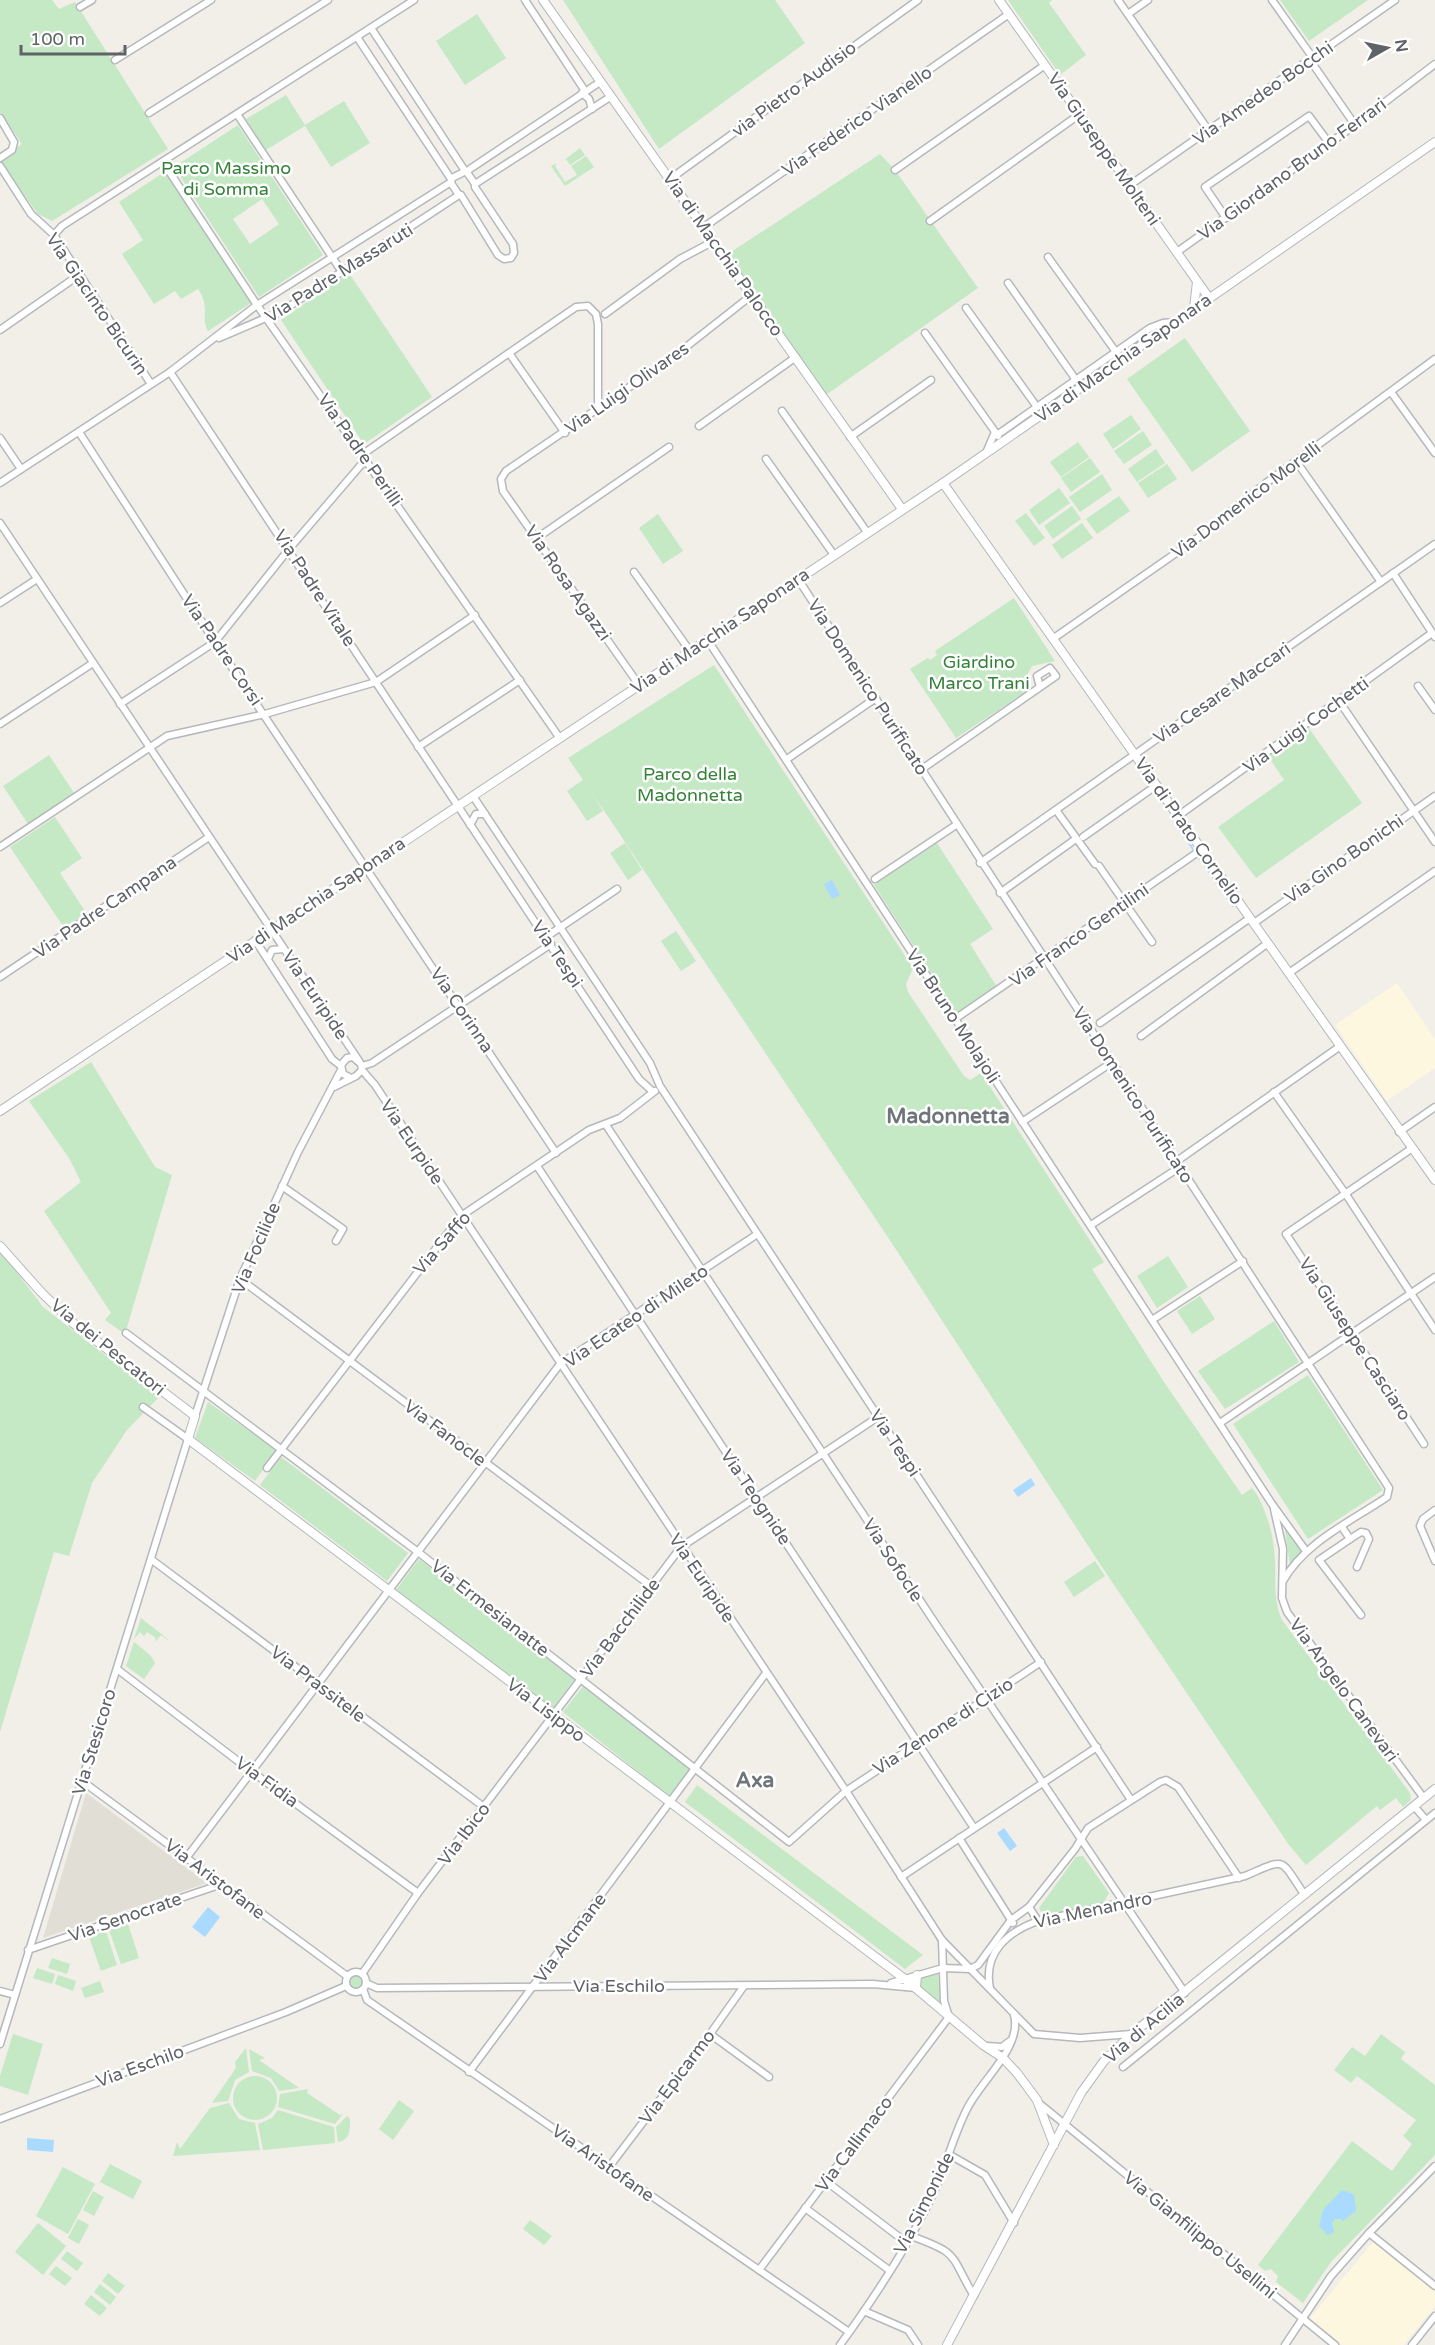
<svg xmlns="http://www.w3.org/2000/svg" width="1435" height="2345" font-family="'Varela Round',sans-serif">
<rect width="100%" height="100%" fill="#f1efe8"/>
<!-- commercial -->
<g fill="#fef7e0">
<path d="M1397,983L1435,1039V1068L1387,1101L1335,1025Z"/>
<path d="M1373,2242L1435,2292V2306L1404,2345H1342L1310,2318Z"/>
</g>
<!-- education -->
<path fill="#e1ded6" d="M86,1793L207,1883L43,1938Z"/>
<!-- green -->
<g fill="#c5e8c5" fill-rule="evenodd">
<path d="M0,0H52L59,9L75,2L168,149L52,221L38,214L2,164L1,159L22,144L0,112Z"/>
<path d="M563,0H775L805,43L659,149Z"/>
<path d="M1008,0H1052L1049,3L1086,55L1060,75Z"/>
<path d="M1280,0H1368L1309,41Z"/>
<path d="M477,14L506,58L465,85L436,41Z"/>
<path d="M286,95L305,125L344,101L370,143L331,167L305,126L266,150L246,119Z"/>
<path d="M238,125L323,255L259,297L174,167ZM262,199L279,224L250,244L233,219Z"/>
<path d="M580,148L585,155L570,165L566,159L563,161Z"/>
<path d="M880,154L895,170L978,288L823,397L725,256Z"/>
<path d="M586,156L594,167L565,186L551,166L557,163L555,166L565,182L577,175L571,166Z"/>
<path d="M166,171L251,303L208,331C200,318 211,308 198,289L181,299L175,291L154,304L122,254L143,240L119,202Z"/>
<path d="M349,273L432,397L364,444L281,320Z"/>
<path d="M1185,338L1250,431L1192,472L1127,379Z"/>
<path d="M1131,415L1141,429L1113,449L1103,434Z"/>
<path d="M1143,431L1152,445L1124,464L1114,451Z"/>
<path d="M1078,442L1089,457L1061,477L1050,462Z"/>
<path d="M1156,449L1165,463L1137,482L1128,469Z"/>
<path d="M1090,458L1100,472L1071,492L1061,478Z"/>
<path d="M1167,464L1177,479L1148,498L1138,483Z"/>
<path d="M1102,474L1112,490L1080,512L1069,497Z"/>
<path d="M1059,488L1070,503L1039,525L1029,510Z"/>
<path d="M1119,496L1130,511L1097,534L1086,519Z"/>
<path d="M1072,506L1081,519L1053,539L1044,526Z"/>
<path d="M1026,513L1045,538L1034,546L1015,521Z"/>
<path d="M658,514L683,551L663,564L639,528Z"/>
<path d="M1082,523L1093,538L1062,559L1052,545Z"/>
<path d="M1014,598L1055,661L1032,666L1026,677L1030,689L956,738L910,669L928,658L930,660L937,655L935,651Z"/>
<path d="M714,665L913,968L906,984L908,992L964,1076L970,1080L981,1073L1104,1262L1092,1269L1164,1382L1242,1495L1252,1488L1256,1493C1268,1514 1274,1537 1275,1561C1276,1582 1273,1600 1282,1620L1410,1793L1411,1800L1403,1807L1396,1798L1380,1810L1377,1806L1306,1865L1289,1845L1096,1558L897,1251L609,818L591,792L603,811L587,821L567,791L583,780L568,758Z"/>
<path d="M1308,727L1362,803L1256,878L1218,827L1284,780L1268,756Z"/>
<path d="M49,755L74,793L28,824L3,786Z"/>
<path d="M55,817L82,858L60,873L87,914L65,929L10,847Z"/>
<path d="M625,843L642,870L628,880L610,853Z"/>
<path d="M937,843L993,929L970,944L997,987L957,1013L874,885Z"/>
<path d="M676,931L696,961L681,971L661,941Z"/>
<path d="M91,1062L155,1167L172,1175L125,1334L105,1320L111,1313L44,1211L81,1182L69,1158L29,1101Z"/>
<path d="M0,1250L43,1307L159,1397L127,1430L92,1483L69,1556L54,1552L0,1732Z"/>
<path d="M1168,1256L1188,1287L1157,1308L1137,1276Z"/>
<path d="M1200,1296L1215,1319L1192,1334L1177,1311Z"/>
<path d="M1274,1321L1299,1362L1225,1409L1198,1371Z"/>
<path d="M1308,1375L1383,1490L1308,1539L1233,1424Z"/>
<path d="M208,1402L277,1451L255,1481L195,1438Z"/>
<path d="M281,1457L408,1553L387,1581L260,1485Z"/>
<path d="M1286,1530L1302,1551L1290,1565L1285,1531Z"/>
<path d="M419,1559L576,1677L553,1708L396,1590Z"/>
<path d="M1095,1561L1105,1576L1074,1597L1064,1582Z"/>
<path d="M141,1618L169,1640H168L161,1635L155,1642L156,1638L147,1632L144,1636L140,1632L134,1639Z"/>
<path d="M134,1642L150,1655L155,1663L144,1679L126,1666Z"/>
<path d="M584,1685L690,1769L669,1796L563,1712Z"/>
<path d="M697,1785L923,1955L905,1969L685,1802Z"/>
<path d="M1083,1856L1109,1893L1104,1902L1043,1915L1039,1908L1076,1857Z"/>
<path d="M128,1924L139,1958L121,1964L109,1930Z"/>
<path d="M106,1931L117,1965L101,1971L89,1937Z"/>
<path d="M52,1958L70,1964L67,1974L48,1968Z"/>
<path d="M37,1968L55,1974L52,1984L33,1978Z"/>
<path d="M938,1971L940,2003L920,1988L919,1979Z"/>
<circle cx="355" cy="1982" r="8"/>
<path d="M58,1975L76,1981L73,1991L55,1984Z"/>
<path d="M100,1981L104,1992L85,1998L81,1988Z"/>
<path d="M13,2034L43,2044L28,2095L0,2086V2076Z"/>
<path d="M1381,2034L1405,2052L1401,2059L1435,2085V2155L1331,2262L1303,2303L1276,2282L1278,2276L1271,2269L1265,2271L1258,2265L1352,2141L1392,2171L1412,2144L1403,2136L1416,2120L1357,2076L1351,2083L1334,2070L1352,2047L1365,2056Z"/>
<path d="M246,2048L249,2072L235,2080L228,2101L212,2103L236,2068L235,2062Z"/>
<path d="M249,2049L265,2058L259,2060L299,2088L279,2091L271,2078L252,2071Z"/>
<circle cx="255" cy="2098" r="22"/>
<path d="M308,2089L307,2093L340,2115L343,2114L335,2124L278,2107L280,2094Z"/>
<path d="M399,2100L414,2111L393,2140L379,2129Z"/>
<path d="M229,2103L239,2119L255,2123L260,2150L173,2156L177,2142L180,2149L210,2108Z"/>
<path d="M278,2110L334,2127L335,2143L263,2150L258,2124L272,2118Z"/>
<path d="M347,2116L350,2119C350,2130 350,2140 338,2142L336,2127Z"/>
<path d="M110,2164L142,2181L133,2199L100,2182Z"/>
<path d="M63,2167L95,2184L68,2234L36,2216Z"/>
<path d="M93,2191L104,2197L94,2216L83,2210Z"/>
<path d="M78,2219L89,2225L79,2244L68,2238Z"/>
<path d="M530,2220L552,2236L544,2245L523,2229Z"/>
<path d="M38,2223L66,2246L43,2275L15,2252Z"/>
<path d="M67,2251L83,2263L77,2271L61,2259Z"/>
<path d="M56,2266L72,2278L65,2286L49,2274Z"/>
<path d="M108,2273L125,2286L118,2294L102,2281Z"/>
<path d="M100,2284L116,2297L110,2305L94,2292Z"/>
<path d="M91,2295L107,2308L100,2316L84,2304Z"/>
</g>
<!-- water -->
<g fill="#aadaff">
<path d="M832,880L840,895L832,899L824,884Z"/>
<path d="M1031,1478L1035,1485L1018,1497L1013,1490Z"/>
<path d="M1004,1828L1017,1846L1010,1851L997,1833Z"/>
<path d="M208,1907L220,1917L205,1937L192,1927Z"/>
<path d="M27,2138L54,2140L53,2152L27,2150Z"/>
<path d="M1342,2190L1354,2194L1356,2211L1341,2222L1342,2219H1335L1332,2223L1334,2232L1328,2235L1319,2226L1323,2210Z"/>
</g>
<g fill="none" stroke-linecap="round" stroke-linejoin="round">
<!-- stream -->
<path stroke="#aadaff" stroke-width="2" d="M1174,822L1233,906"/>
<!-- minor casing -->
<g stroke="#b5b8bc" stroke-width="9">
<g id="minor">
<path d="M525,0L585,91"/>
<path d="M1118,0L1209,131"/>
<path d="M1272,0L1313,58"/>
<path d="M80,7L92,0"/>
<path d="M1128,14L1148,0"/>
<path d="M371,28L465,171"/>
<path d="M357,37L451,179"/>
<path d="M115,60L211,0"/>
<path d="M1310,60L1355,125"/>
<path d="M582,93L589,99L592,109"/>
<path d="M149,113L328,0"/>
<path d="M237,114L342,272"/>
<path d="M0,118L14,142L12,150L0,158"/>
<path d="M163,162L257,305L559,737"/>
<path d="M0,166L31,214L54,235L151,384"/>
<path d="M895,170L1045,65"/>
<path d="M467,171L600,82"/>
<path d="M670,179L918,0"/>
<path d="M475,184L610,97"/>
<path d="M1130,185L1395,0"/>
<path d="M459,195L451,183L452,178L466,171L475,184"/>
<path d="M461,195L498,255L504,259L511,258L514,253L513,244L475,187"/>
<path d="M1226,218L1205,187L1309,116L1329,143"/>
<path d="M930,221L1080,114"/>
<path d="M704,227L1009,14"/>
<path d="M54,235L62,226L414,0"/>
<path d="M1177,252L1355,125L1435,64"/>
<path d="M1048,257L1116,352"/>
<path d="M1008,283L1076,380"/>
<path d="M966,308L1037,407"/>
<path d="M605,314L680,259L714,241"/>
<path d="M0,330L79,275"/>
<path d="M925,333L998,436"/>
<path d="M219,338L282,311L459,195"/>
<path d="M509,353L576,307L588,306L596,314L598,324V404"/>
<path d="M170,372L639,1079L653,1092"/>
<path d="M1391,392L1435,453"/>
<path d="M782,411L867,532"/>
<path d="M699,426L796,357"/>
<path d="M79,432L215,642L556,1153"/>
<path d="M997,435L1150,328L1163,323L1174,322"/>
<path d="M850,437L931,380"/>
<path d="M0,438L21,469"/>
<path d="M986,453L995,432"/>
<path d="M363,454L509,353L565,433"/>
<path d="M766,459L834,555"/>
<path d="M1296,461L1381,582"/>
<path d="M0,483L170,372L257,305L451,182"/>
<path d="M0,523L359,1061"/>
<path d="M537,538L669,447"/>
<path d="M634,572L690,651"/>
<path d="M1393,573L1435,637"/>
<path d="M798,579L1389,1488L1387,1497C1350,1522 1305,1542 1283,1581"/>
<path d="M0,603L37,579"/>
<path d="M1054,638L1199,537L1266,483L1435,359"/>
<path d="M707,639L1272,1504L1306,1551"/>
<path d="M639,685L503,491L501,479L506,471L672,358L752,295"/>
<path d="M1418,686L1435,710"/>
<path d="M1339,701L1435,842"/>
<path d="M120,704L215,642L289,549L366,459"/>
<path d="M0,724L93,663"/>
<path d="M418,747L520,680"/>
<path d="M787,759L876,698"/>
<path d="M922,769L1056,676L1050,668L1037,676L1040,687"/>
<path d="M473,796L650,1063L660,1086L1131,1800"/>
<path d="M1056,810L1095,864"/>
<path d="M1178,816L1432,633"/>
<path d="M470,825L476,814H485"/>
<path d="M1083,837L1157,785"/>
<path d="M0,847L167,736L265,714L376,682L475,615"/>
<path d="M980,863L1435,544"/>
<path d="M1099,866L1152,942"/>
<path d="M875,879L956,825"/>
<path d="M1000,893L1073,841"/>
<path d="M1254,923L1435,796"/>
<path d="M546,937L617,889"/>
<path d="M255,940L332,1059L341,1066"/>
<path d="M268,959L272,950L284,949"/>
<path d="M1289,973L1435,871"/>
<path d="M0,977L209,837"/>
<path d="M955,1019L1201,850"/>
<path d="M1100,1023L1250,918"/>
<path d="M1141,1036L1268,943"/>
<path d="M362,1066L372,1063L551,944"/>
<path d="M362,1070L375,1085L846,1791L942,1940L1034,2034L1080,2038L1132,2034"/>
<path d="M334,1087L356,1076L362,1070L361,1064L353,1057L347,1058L341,1065L343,1074L349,1077"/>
<path d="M1274,1092L1345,1193L1435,1330"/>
<path d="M1022,1122L1111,1063"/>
<path d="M606,1125L937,1626L1185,1993"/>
<path d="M1399,1132L1435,1107"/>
<path d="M1411,1149L1286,1234L1424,1444"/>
<path d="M1177,1161L1339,1047"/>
<path d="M537,1166L974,1828"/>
<path d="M282,1186L343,1229L336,1241"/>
<path d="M1091,1225L1180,1167"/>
<path d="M240,1279L651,1586"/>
<path d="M1152,1320L1243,1261"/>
<path d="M126,1333L418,1552L789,1842L846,1791L1041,1662"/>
<path d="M195,1416L240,1279L298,1152L341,1070"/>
<path d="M1220,1423L1435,1277"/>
<path d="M267,1468L461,1216L589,1130L620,1118L655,1091"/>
<path d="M1274,1509L1283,1549L1282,1598L1287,1612L1423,1797"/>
<path d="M1435,1510L1423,1519L1420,1526L1435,1561"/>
<path d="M1342,1527L1350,1539L1319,1560L1361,1615"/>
<path d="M1350,1539L1361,1532L1366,1533L1369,1539L1357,1567"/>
<path d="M152,1560L484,1807"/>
<path d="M117,1669L251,1771L418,1893"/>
<path d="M82,1781L347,1976"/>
<path d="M1414,1806L1426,1820"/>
<path d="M959,1838L1013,1923"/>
<path d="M187,1857L560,1364L756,1235"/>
<path d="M901,1877L1097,1747"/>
<path d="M1029,1907L1038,1921"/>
<path d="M28,1950L222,1884"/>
<circle cx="356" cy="1982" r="10"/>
<path d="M362,1974L418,1893L681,1547L878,1417"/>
<path d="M366,1983L377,1988L873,1984L916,1988"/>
<path d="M891,1983L943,1968L970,1969L978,1965L1011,1920L1029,1907L1075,1849L1088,1828L1160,1782L1166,1780L1178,1787L1239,1878"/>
<path d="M990,1988C983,1953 1007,1932 1038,1921L1245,1876C1287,1858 1279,1857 1304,1894"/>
<path d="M363,1989L367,2000L849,2332"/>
<path d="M0,1991L15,1995"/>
<path d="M710,2034L769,2077"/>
<path d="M0,2044L188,1439L143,1407"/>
<path d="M987,2046L1002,2047L1010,2041"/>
<path d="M1123,2067L1435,1813"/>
<path d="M469,2072L766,1673"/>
<path d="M1040,2104L1335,2345"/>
<path d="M0,2119L286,2012L346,1986"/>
<path d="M950,2155L985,2175L1014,2223"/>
<path d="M609,2167L710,2034L744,1986"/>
<path d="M827,2182L907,2243"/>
<path d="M805,2208L889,2270"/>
<path d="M1369,2233L1435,2286"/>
<path d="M911,2236C961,2254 949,2254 974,2296"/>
<path d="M759,2270L949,2017L944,2001L942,1940"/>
<path d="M864,2311L908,2330L918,2345"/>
<path d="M840,2345C875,2297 909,2245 934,2192C946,2166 953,2137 966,2111C978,2083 1023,2048 1014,2015"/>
<path d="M1285,2345L1331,2276L1369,2233L1435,2166"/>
<path d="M1412,2345L1435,2316"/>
</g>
</g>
<!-- tertiary casing -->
<g stroke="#b5b8bc" stroke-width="10">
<g id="tertiary">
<path d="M543,0L902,509"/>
<path d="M999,0L1209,298"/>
<path d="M1194,308L1197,282"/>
<path d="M943,483L1435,1180"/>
<path d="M0,1111L943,483L1435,142"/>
<path d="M0,1246L41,1292L73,1323L195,1416L188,1439L906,1980L983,2045L1003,2058L1017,2073L1037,2100L1054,2145"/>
<path d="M916,1988L917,1975"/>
<path d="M947,2345L1081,2093L1104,2061L1132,2034L1435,1789"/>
</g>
</g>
<!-- minor -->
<use href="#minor" stroke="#fff" stroke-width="6"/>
<!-- tertiary -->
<use href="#tertiary" stroke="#fff" stroke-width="8"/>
</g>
<g text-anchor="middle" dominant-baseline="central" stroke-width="5" stroke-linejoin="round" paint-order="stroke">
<!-- street labels -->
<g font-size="18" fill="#5f6368" stroke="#fff">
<text transform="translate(794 89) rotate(-36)">via Pietro Audisio</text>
<text transform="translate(1263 93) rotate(-35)">Via Amedeo Bocchi</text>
<text transform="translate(857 121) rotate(-35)">Via Federico Vianello</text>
<text transform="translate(1104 149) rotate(55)">Via Giuseppe Molteni</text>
<text transform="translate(1292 169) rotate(-36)">Via Giordano Bruno Ferrari</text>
<text transform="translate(723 254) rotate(55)">Via di Macchia Palocco</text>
<text transform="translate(339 273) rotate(-32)">Via Padre Massaruti</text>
<text transform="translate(97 304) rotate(56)">Via Giacinto Bicurin</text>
<text transform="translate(1123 358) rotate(-35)">Via di Macchia Saponara</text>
<text transform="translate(627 388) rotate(-35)">Via Luigi Olivares</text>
<text transform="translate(360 450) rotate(55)">Via Padre Perilli</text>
<text transform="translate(1246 500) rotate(-37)">Via Domenico Morelli</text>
<text transform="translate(568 583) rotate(55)">Via Rosa Agazzi</text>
<text transform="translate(315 588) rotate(57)">Via Padre Vitale</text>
<text transform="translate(720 631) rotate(-34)">Via di Macchia Saponara</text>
<text transform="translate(222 650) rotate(56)">Via Padre Corsi</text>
<text transform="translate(868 687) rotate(57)">Via Domenico Purificato</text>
<text transform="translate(1222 693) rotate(-35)">Via Cesare Maccari</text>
<text transform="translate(1306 725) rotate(-36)">Via Luigi Cochetti</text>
<text transform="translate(1189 831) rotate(55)">Via di Prato Cornelio</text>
<text transform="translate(1344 859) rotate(-35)">Via Gino Bonichi</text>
<text transform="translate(316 900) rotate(-34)">Via di Macchia Saponara</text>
<text transform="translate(105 907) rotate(-34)">Via Padre Campana</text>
<text transform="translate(1079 935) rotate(-35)">Via Franco Gentilini</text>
<text transform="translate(557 954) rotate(56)">Via Tespi</text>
<text transform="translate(315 995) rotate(56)">Via Euripide</text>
<text transform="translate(462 1010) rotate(56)">Via Corinna</text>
<text transform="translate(953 1016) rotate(57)">Via Bruno Molajoli</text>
<text transform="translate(1133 1095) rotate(57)">Via Domenico Purificato</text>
<text transform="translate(412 1142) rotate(56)">Via Eurpide</text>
<text transform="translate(442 1243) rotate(-49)">Via Saffo</text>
<text transform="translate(256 1248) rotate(-67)">Via Focilide</text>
<text transform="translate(636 1316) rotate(-34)">Via Ecateo di Mileto</text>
<text transform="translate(1355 1339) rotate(57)">Via Giuseppe Casciaro</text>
<text transform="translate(108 1347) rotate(39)">Via dei Pescatori</text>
<text transform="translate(445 1433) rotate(37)">Via Fanocle</text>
<text transform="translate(895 1443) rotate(56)">Via Tespi</text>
<text transform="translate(756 1497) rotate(56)">Via Teognide</text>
<text transform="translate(893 1560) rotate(57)">Via Sofocle</text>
<text transform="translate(702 1578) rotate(56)">Via Euripide</text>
<text transform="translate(490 1608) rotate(38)">Via Ermesianatte</text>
<text transform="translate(620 1628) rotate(-53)">Via Bacchilide</text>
<text transform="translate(318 1684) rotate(37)">Via Prassitele</text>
<text transform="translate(1344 1690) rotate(54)">Via Angelo Canevari</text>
<text transform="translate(546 1710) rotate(37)">Via Lisippo</text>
<text transform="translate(943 1726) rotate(-33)">Via Zenone di Cizio</text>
<text transform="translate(94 1742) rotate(-73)">Via Stesicoro</text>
<text transform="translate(267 1782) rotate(36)">Via Fidia</text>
<text transform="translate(464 1834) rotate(-53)">Via Ibico</text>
<text transform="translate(215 1879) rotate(37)">Via Aristofane</text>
<text transform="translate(1093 1910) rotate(-12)">Via Menandro</text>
<text transform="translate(125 1917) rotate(-19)">Via Senocrate</text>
<text transform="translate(570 1938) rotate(-53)">Via Alcmane</text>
<text x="619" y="1986">Via Eschilo</text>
<text transform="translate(1144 2028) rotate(-40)">Via di Acilia</text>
<text transform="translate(140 2066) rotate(-20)">Via Eschilo</text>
<text transform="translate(677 2077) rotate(-53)">Via Epicarmo</text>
<text transform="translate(854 2144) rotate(-53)">Via Callimaco</text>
<text transform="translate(603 2163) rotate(35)">Via Aristofane</text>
<text transform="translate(924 2203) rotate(-63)">Via Simonide</text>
<text transform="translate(1200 2235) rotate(39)">Via Gianfilippo Usellini</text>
</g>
<!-- park labels -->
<g font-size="18" fill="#348238" stroke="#fff">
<text x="226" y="168">Parco Massimo<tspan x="226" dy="21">di Somma</tspan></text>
<text x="979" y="662">Giardino<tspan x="979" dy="21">Marco Trani</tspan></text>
<text x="690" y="774">Parco della<tspan x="690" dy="21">Madonnetta</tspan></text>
</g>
<!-- quarter labels -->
<g font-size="21" font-weight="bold" fill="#70757a" stroke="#fff">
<text x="948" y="1116">Madonnetta</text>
<text x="755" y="1780">Axa</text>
</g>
</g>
<!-- north arrow -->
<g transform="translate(1387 48) rotate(81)" stroke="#ffffff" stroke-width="4.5" paint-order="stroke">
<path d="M0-4.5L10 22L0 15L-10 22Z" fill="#5f6368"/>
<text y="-9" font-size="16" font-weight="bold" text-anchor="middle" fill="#5f6368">N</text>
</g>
<!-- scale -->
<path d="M21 45v9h104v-9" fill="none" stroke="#5f6368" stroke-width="3"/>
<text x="30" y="45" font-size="18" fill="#5f6368" stroke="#ffffff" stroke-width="4.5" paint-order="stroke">100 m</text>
</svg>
